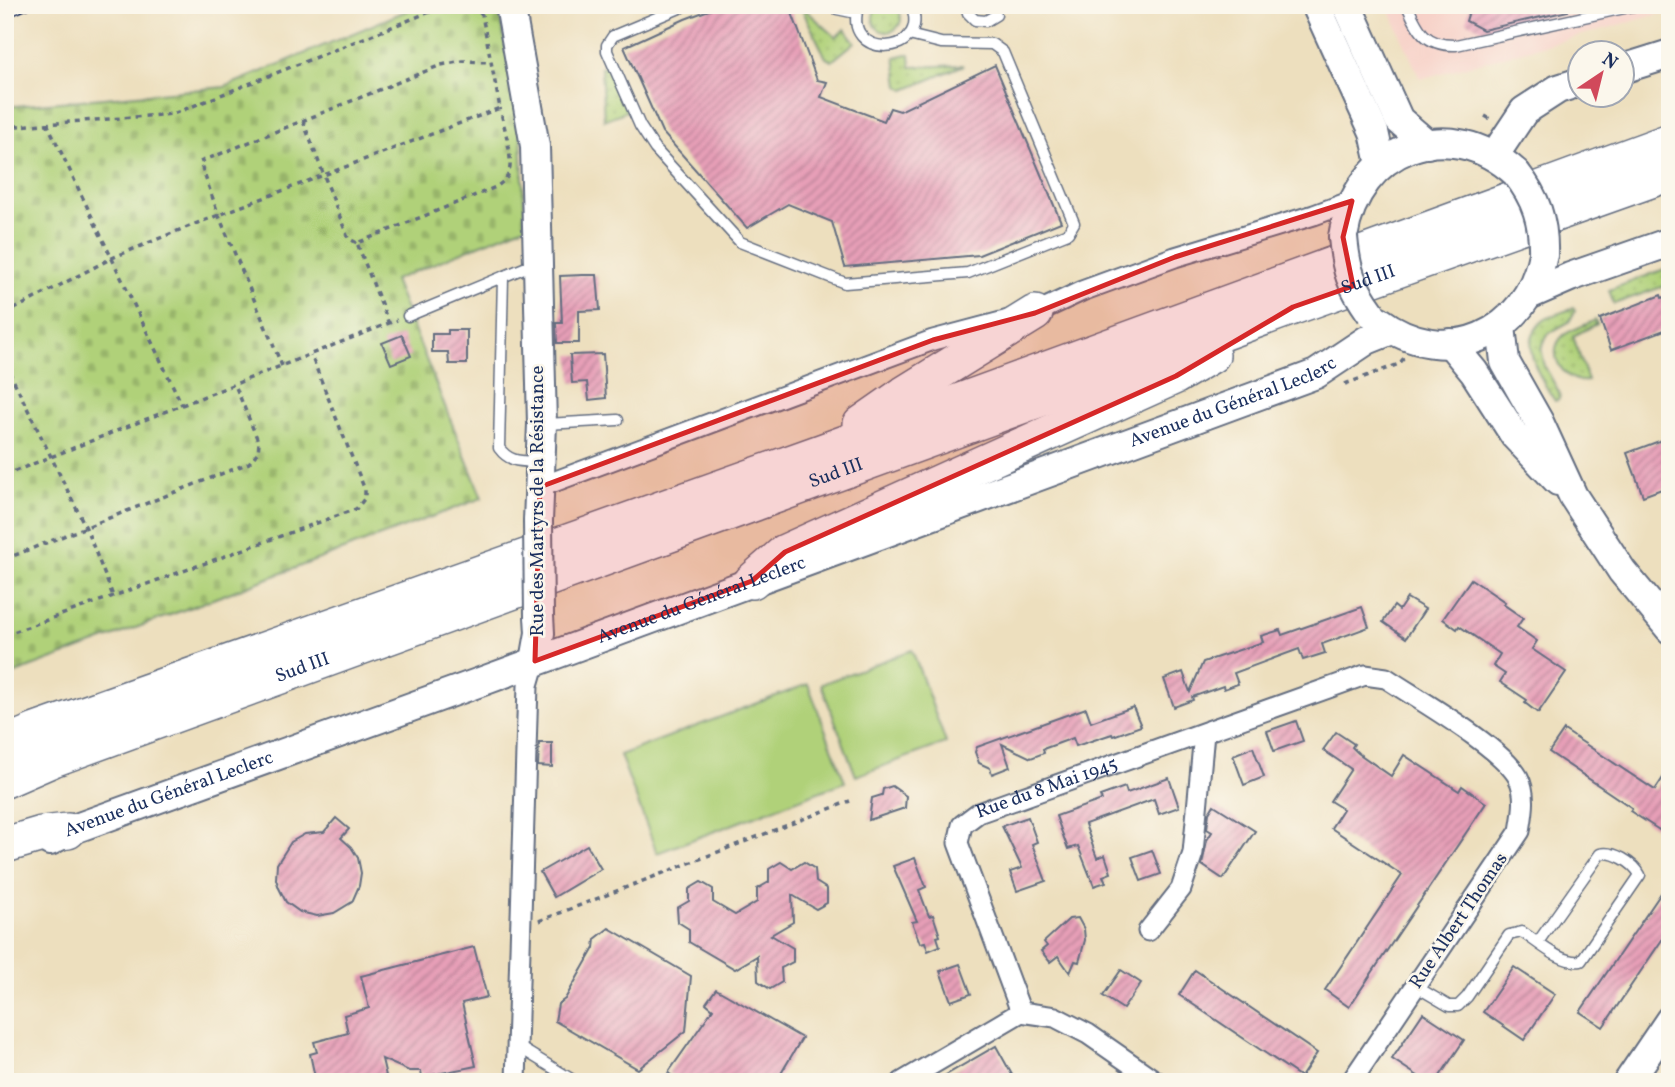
<svg xmlns="http://www.w3.org/2000/svg" width="1675" height="1087" font-family="Vollkorn,serif">
<defs>
<pattern id="grass-dots" width="8" height="8" patternUnits="userSpaceOnUse" patternTransform="scale(1.75)"><rect width="8" height="8" fill="#b0d179"/><path d="M2 2h.1M6 6h.1" fill="none" stroke="#97b46b" stroke-width="1.8" stroke-linecap="round"/></pattern>
<pattern id="cemetery-stones" width="16" height="16" patternUnits="userSpaceOnUse" patternTransform="scale(1.75)"><rect width="16" height="16" fill="#b0d179"/><path d="M2 7V4a2 2 0 0 1 4 0v3zM10 15v-3a2 2 0 0 1 4 0v3z" fill="#97b46b"/></pattern>
<pattern id="building-hatch" width="6" height="6" patternUnits="userSpaceOnUse" patternTransform="scale(1.75)"><rect width="6" height="6" fill="#e79fb7"/><path d="M-1 1l2-2M0 6l6-6M5 7l2-2" fill="none" stroke="#ba8298"/></pattern>
</defs>
<rect width="100%" height="100%" fill="#fbf7ec"/>
<filter id="ink" filterUnits="userSpaceOnUse"><feTurbulence type="fractalNoise" baseFrequency=".0143" numOctaves="2"/><feDisplacementMap in="SourceGraphic" scale="14" xChannelSelector="R" yChannelSelector="G"/><feConvolveMatrix kernelMatrix="1 2 1 2 8 2 1 2 1" color-interpolation-filters="sRGB"/></filter>
<filter id="wash" filterUnits="userSpaceOnUse"><feTurbulence type="fractalNoise" baseFrequency=".00686" numOctaves="4" result="noise"/><feDisplacementMap in="SourceGraphic" scale="28" xChannelSelector="R" yChannelSelector="G"/><feGaussianBlur stdDeviation="1.57" result="paint"/><feColorMatrix in="noise" values="0 0 0 0 0 0 0 0 0 0 0 0 0 0 0 0 0 1.4 0 .05"/><feComposite in="paint" operator="in"/></filter>
<g filter="url(#wash)">
<rect width="100%" height="100%" fill="#eddfbe"/>
<!-- built -->
<path fill="#f7d1c8" d="M1387,5H1670V11L1420,79Z"/>
<!-- grass -->
<g fill="url(#grass-dots)" stroke="#66806c" stroke-width="2">
<circle cx="887" cy="18" r="14"/>
<path d="M800,5L836,37L845,29L855,42L832,61L826,58Z"/>
<path d="M907,54H910L911,67L964,65L905,90L899,86L895,57Z"/>
<path d="M604,66L608,67L627,111L604,120L601,68Z"/>
<path d="M1670,267V284L1614,304L1609,290Z"/>
<path d="M1573,308L1575,311L1569,322L1549,333L1541,348L1545,367L1560,394L1559,399L1555,401C1541,379 1516,344 1543,321C1550,315 1564,312 1573,308Z"/>
<path d="M1595,320L1597,324L1573,336L1588,381C1566,385 1543,353 1564,335C1572,329 1586,325 1595,320Z"/>
</g>
<!-- cemetery -->
<path fill="url(#cemetery-stones)" stroke="#66806c" stroke-width="2" d="M420,5H498L521,132L525,226L394,280L482,498L5,677V107L225,87Z"/>
<!-- park -->
<g fill="#b0d179" stroke="#66806c" stroke-width="2">
<path d="M912,650L946,743L856,776L821,684Z"/>
<path d="M808,684L845,782L657,853L620,755Z"/>
</g>
<g id="blocks">
<!-- building -->
<g fill="url(#building-hatch)">
<path d="M722,5H789L817,80L827,82L821,97L884,121L890,108L900,111L995,65L1061,222L979,255L845,267L832,222L788,204L747,228L662,132L624,47L685,19Z"/>
<path d="M1471,5H1567L1568,11L1483,30L1466,21Z"/>
<path d="M583,275H597L600,310L579,311V343H557L556,323H562L560,276Z"/>
<path d="M1661,295L1662,298L1670,295V328L1611,350L1600,319Z"/>
<path d="M448,330H467V364H449L448,352H432V334H448Z"/>
<path d="M402,335L411,356L391,364L382,343Z"/>
<path d="M603,354L606,398L589,400L587,382L572,383L570,355Z"/>
<path d="M1670,437V486L1643,496L1627,453Z"/>
<path d="M1471,579L1505,602L1503,604L1523,618L1517,627L1537,641L1532,649L1566,672L1538,713L1525,703L1527,700L1500,682L1505,674L1493,666L1500,654L1459,626L1457,629L1443,619Z"/>
<path d="M1407,598L1425,609L1406,638L1383,622L1394,606L1399,610Z"/>
<path d="M1362,607L1369,627L1322,644L1325,653L1303,660L1299,649L1234,673L1238,684L1224,689L1223,686L1192,697L1193,700L1174,707L1164,679L1183,672L1190,692L1203,662L1263,642L1261,636L1280,630L1282,635Z"/>
<path d="M1133,707L1141,726L1113,736L1112,734L1076,746L1073,738L1043,749L1044,753L1031,758L1002,744L1010,767L992,774L990,768L979,763L975,752L977,747L1086,708L1091,722Z"/>
<path d="M1296,721L1303,741L1274,751L1267,731Z"/>
<path d="M1564,730L1655,790L1670,767V837L1630,811L1632,808L1549,752Z"/>
<path d="M1336,732L1354,744L1352,747L1358,753L1391,776L1404,755L1459,791L1462,786L1486,803L1349,1007L1325,990L1402,875L1331,828L1343,809L1330,801L1351,769L1323,750Z"/>
<path d="M539,743H552V767L538,766Z"/>
<path d="M1253,747L1264,777L1244,785L1233,755Z"/>
<path d="M1169,778L1179,807L1159,814L1154,799L1085,824L1097,858L1105,855L1111,873L1103,876L1106,882L1094,886L1078,846L1068,849L1056,816L1102,800L1100,796L1125,787L1127,793Z"/>
<path d="M892,786L906,796L905,808L869,820L872,798L882,795L883,789Z"/>
<path d="M1214,805L1255,831L1223,879L1202,865L1207,840L1212,832L1207,829L1209,813Z"/>
<path d="M1028,817L1037,842L1032,844L1046,881L1017,891L1010,872L1022,868L1002,826Z"/>
<path d="M336,818L349,829L341,838L351,847L358,858L361,873L359,886L352,902L334,913L317,916L300,912L286,902L279,888L276,879L277,864L291,842L305,834L324,832Z"/>
<path d="M587,845L601,869L554,897L540,872Z"/>
<path d="M1152,850L1161,874L1141,881L1132,857Z"/>
<path d="M915,858L926,887L919,890L929,916L933,915L940,936L937,937L940,946L928,951L925,942L920,943L912,922L917,921L893,866Z"/>
<path d="M781,862L792,869L804,862L815,869L816,882L827,889V903L816,909L792,895L793,922L771,935L793,948V962L781,968L782,982L770,989L758,981L757,956L735,969L689,942V929L678,922L677,908L689,901V889L701,882L713,889V902L735,915L757,902V889L769,882V869Z"/>
<path d="M1670,880V928L1603,1027L1580,1012Z"/>
<path d="M1078,918L1084,929L1085,940L1079,962L1075,961L1070,973L1058,956L1050,962L1041,951L1047,946L1044,942L1069,919Z"/>
<path d="M609,928L691,976L686,1031L638,1069L555,1021L558,1004L565,999L594,948L595,939Z"/>
<path d="M474,947L487,997L462,1003L476,1066L422,1077L421,1071H409L382,1059L386,1076L372,1079V1082H316L310,1054L317,1052L314,1042L348,1033L344,1015L369,1008L361,976Z"/>
<path d="M960,964L971,994L951,1001L940,971Z"/>
<path d="M1514,967L1555,994L1524,1040L1483,1012Z"/>
<path d="M1121,970L1141,983L1123,1009L1103,996Z"/>
<path d="M1195,970L1317,1053L1301,1077L1179,995Z"/>
<path d="M716,989L802,1038L776,1082H682L668,1073L713,1009L706,1003Z"/>
<path d="M1423,1013L1464,1040L1436,1082H1427L1392,1059Z"/>
<path d="M996,1046L1016,1082H934Z"/>
</g>
</g>
</g>
<g filter="url(#ink)">
<use href="#blocks" fill-opacity="0" stroke="#646d80" stroke-width="2"/>
<g fill="none" stroke-linecap="round" stroke-linejoin="round">
<!-- lane casing -->
<g stroke="#646d80" stroke-width="13">
<g id="lane">
<path d="M687,5L613,36L607,45V51L640,126L655,149L740,242L845,283L968,273L1068,233L1074,223L1003,52L992,44L941,43L909,35"/>
<path d="M833,5L837,9L856,13"/>
<path d="M859,5C839,61 933,58 911,5"/>
<path d="M966,5L968,13L975,20L986,21L996,15"/>
<path d="M1407,5C1418,30 1425,46 1456,45L1638,5"/>
<path d="M503,277L499,448C510,463 521,461 539,462"/>
<path d="M408,316L536,263"/>
<path d="M546,424L618,420"/>
<path d="M1415,986L1449,1006H1458L1467,997L1509,935L1522,932C1539,943 1561,964 1581,961L1640,875C1634,863 1613,850 1600,854L1538,942"/>
<path d="M517,1046L576,1082"/>
</g>
</g>
<!-- street casing -->
<g stroke="#646d80" stroke-width="23">
<g id="street">
<path d="M540,487L933,340L1035,313L1082,291L1175,257L1314,215L1352,201"/>
<path d="M1148,931L1181,889L1193,853L1204,733"/>
<path id="s1" d="M1021,1012L958,843L962,825L978,813L1365,675L1386,678C1419,700 1500,746 1518,777C1527,794 1523,813 1520,831L1351,1082"/>
<path d="M1021,1012L1055,1017L1088,1034L1157,1082"/>
<path d="M516,1082L528,685L535,661"/>
<path d="M902,1082L1021,1012"/>
</g>
</g>
<!-- secondary casing -->
<g stroke="#646d80" stroke-width="32">
<g id="secondary">
<path d="M510,5L535,146L542,424L538,521"/>
<path d="M1316,5L1374,132L1381,164"/>
<path d="M1347,5L1399,120L1427,144"/>
<path d="M1622,69L1670,54"/>
<path d="M1494,156L1524,111L1558,89L1580,82"/>
<path d="M1343,237C1357,148 1448,111 1516,173"/>
<path d="M1531,294L1570,277L1670,242"/>
<path d="M1378,320C1447,371 1527,336 1543,254"/>
<path d="M1501,326L1505,362L1539,422L1573,496L1622,571L1670,629"/>
<path d="M1450,343L1474,372L1515,436L1558,481"/>
<path d="M535,661L540,633L539,616"/>
<path id="s2" d="M50,841L68,831L483,681L1316,374L1367,340L1392,330"/>
<path d="M1628,1082L1670,1020"/>
</g>
</g>
<!-- highway casing -->
<g stroke="#646d80" stroke-width="38">
<g id="highway">
<path d="M861,424L904,394L1035,313"/>
<path d="M752,581L785,552L1176,376L1212,355"/>
<path d="M5,744L36,731L821,452L1670,141"/>
<path id="s3" d="M5,780L53,759L1293,307L1670,173"/>
<path d="M5,845L42,834L68,831"/>
</g>
</g>
<!-- path -->
<g stroke="#646d80" stroke-width="3.5" stroke-dasharray="5 5" stroke-linecap="butt">
<path d="M1485,116L1492,120"/>
<path d="M303,121L348,238L357,243"/>
<path d="M47,123L182,405"/>
<path d="M5,127L173,114L447,5"/>
<path d="M5,314L112,258L182,229L500,108L482,15L472,5"/>
<path d="M389,324L357,243L496,187C501,183 506,180 508,175C515,160 503,124 500,108"/>
<path d="M5,363L86,528L113,596"/>
<path d="M282,366L219,216L200,162L441,65L463,61L491,62"/>
<path d="M1345,384L1399,364L1404,358"/>
<path d="M5,475L397,320"/>
<path d="M5,559L249,463L258,452L259,443L235,385"/>
<path d="M5,635L356,509L365,498V490L311,355"/>
<path d="M539,921L850,801"/>
</g>
<!-- lane -->
<use href="#lane" stroke="#fff" stroke-width="10"/>
<!-- street -->
<use href="#street" stroke="#fff" stroke-width="19"/>
<!-- secondary -->
<use href="#secondary" stroke="#fff" stroke-width="28"/>
<!-- highway -->
<use href="#highway" stroke="#fff" stroke-width="35"/>
<!-- rail casing -->
<g stroke="#1b2f5e" stroke-width="8">
<path id="rail" d="M5,15L29,5"/>
</g>
<!-- rail -->
<use href="#rail" stroke="#fbf7ec" stroke-width="5" stroke-dasharray="16" stroke-linecap="butt"/>
<!-- secondary-bridge casing -->
<g stroke="#646d80" stroke-width="32" stroke-linecap="butt">
<g id="secondary-bridge">
<path d="M1516,173C1536,198 1544,222 1543,254"/>
<path d="M1343,237C1346,271 1351,285 1371,313"/>
<path d="M538,521L539,616"/>
</g>
</g>
<!-- secondary-bridge -->
<use href="#secondary-bridge" stroke="#fff" stroke-width="28"/>
</g>
</g>
<!-- marked area -->
<path fill="#d62828" fill-opacity="0.2" stroke="#d62828" stroke-width="5" stroke-linejoin="round" d="M1352,201L1343,237L1353,286L1293,307L1176,376L785,552L752,581L535,661L540,487L933,340L1035,313L1175,257Z"/>
<g text-anchor="middle" dominant-baseline="central" stroke-width="5" stroke-linejoin="round" paint-order="stroke">
<!-- street labels -->
<g font-size="19" fill="#1b2f5e" stroke="#fbf7ec">
<text stroke="none"><textPath href="#s3" startOffset="1452">Sud III</textPath></text>
<text stroke="none"><textPath href="#s2" startOffset="1262">Avenue du Général Leclerc</textPath></text>
<text stroke="none"><textPath href="#s3" startOffset="886">Sud III</textPath></text>
<text transform="translate(538 501) rotate(-90)">Rue des Martyrs de la Résistance</text>
<text stroke="none"><textPath href="#s2" startOffset="695">Avenue du Général Leclerc</textPath></text>
<text stroke="none"><textPath href="#s3" startOffset="318">Sud III</textPath></text>
<text stroke="none"><textPath href="#s1" startOffset="292">Rue du 8 Mai 1945</textPath></text>
<text stroke="none"><textPath href="#s2" startOffset="128">Avenue du Général Leclerc</textPath></text>
<text transform="translate(1459 921) rotate(-56)">Rue Albert Thomas</text>
</g>
</g>
<!-- margin -->
<rect width="1675" height="1087" fill="none" stroke="#fbf7ec" stroke-width="28"/>
<!-- north arrow -->
<g transform="translate(1601 74) rotate(35)"><circle r="33" fill="#fbf7ec" stroke="#a1a7b3" stroke-width="2"/>
<path d="M0-5L12 26L0 18L-12 26Z" fill="#d1495b"/>
<text y="-10" font-size="19" font-weight="bold" text-anchor="middle" fill="#1b2f5e">N</text>
</g>
</svg>
